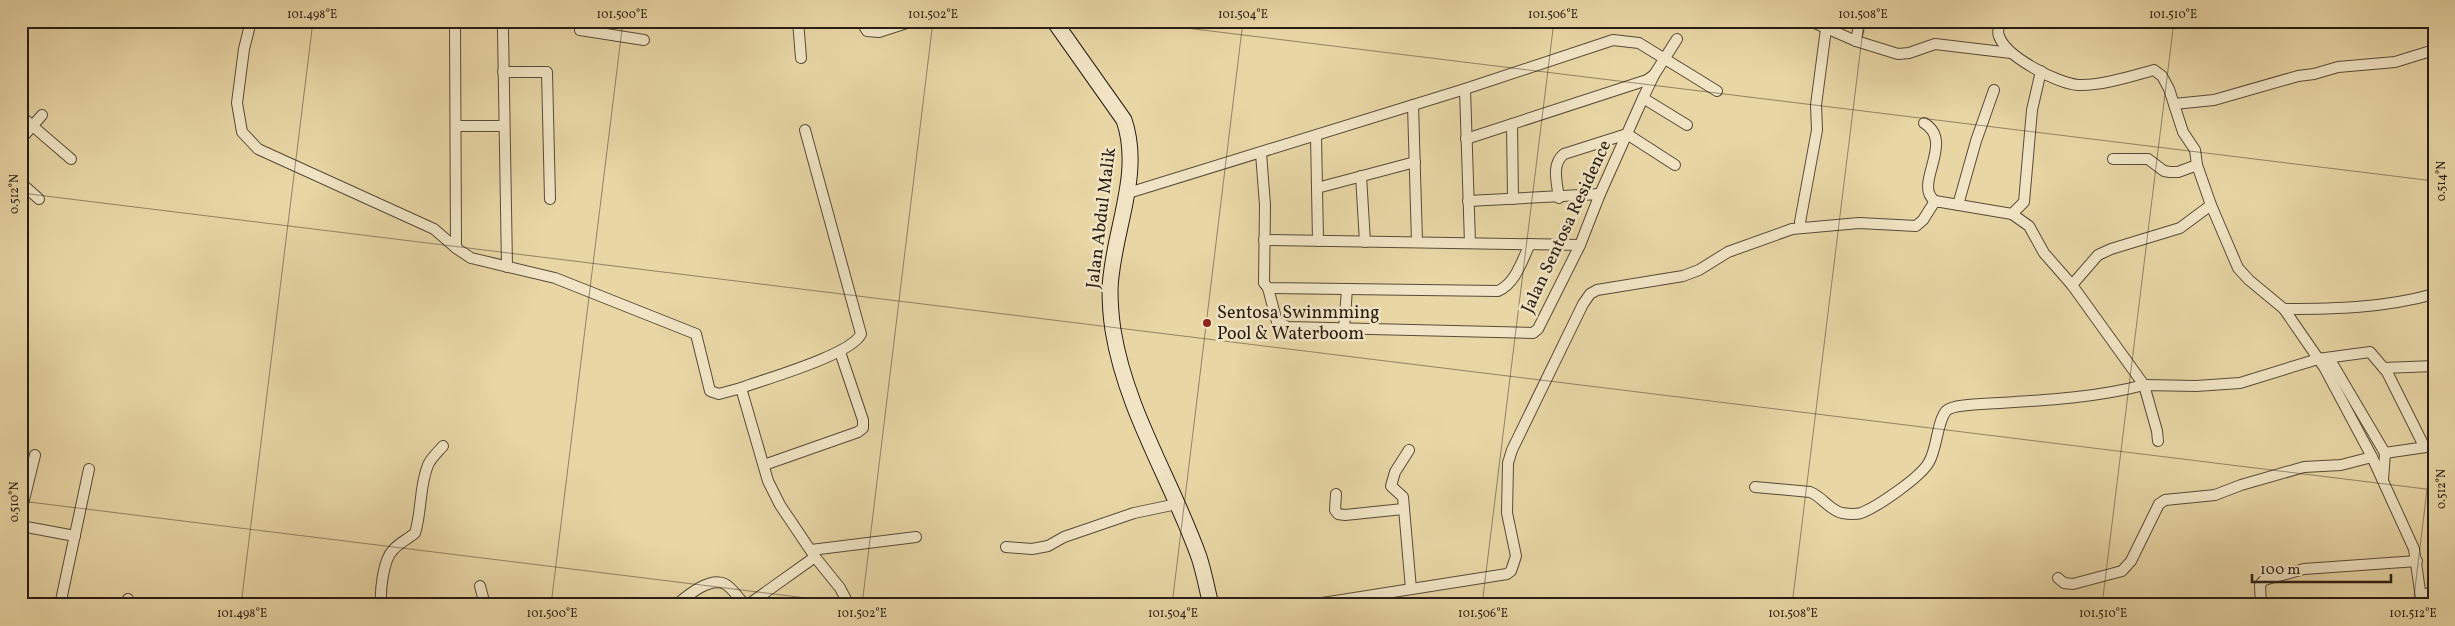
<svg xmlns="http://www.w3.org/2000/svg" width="2455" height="626" font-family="Vollkorn,serif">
<rect width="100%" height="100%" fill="#e8d6a5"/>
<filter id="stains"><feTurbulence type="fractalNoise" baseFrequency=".004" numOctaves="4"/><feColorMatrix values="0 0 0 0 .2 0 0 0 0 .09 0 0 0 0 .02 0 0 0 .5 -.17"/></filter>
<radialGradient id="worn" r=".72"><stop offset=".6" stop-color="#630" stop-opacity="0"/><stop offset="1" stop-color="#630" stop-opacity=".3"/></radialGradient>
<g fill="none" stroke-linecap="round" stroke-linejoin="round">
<!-- street casing -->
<g stroke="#584b38" stroke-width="12">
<g id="street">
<path d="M251,21L244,49L237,103L242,132L258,149L434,229L456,248L471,258L555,278L696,334L710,391L719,394L741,388L768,481L780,505L815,557L840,588L849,605"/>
<path d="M455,21L456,248"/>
<path d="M580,21V30L644,40"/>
<path d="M798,21L801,58"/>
<path d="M861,21L867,31L879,32L913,21"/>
<path d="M1810,21L1856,41L1898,54L1909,53L1935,44L2011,53"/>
<path d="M2000,21C1999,26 1997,32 1999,36C2006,57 2057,83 2078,85C2101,86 2132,76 2154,70L2162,76L2169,89L2183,132L2195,150L2197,165L2211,205L2238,268L2249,280L2284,309L2324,367L2372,457L2414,549L2422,605"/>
<path d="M503,30L507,267"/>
<path d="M1856,41L1860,21"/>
<path d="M503,72H547L550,199"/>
<path d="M1465,89L1470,243"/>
<path d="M1643,98L1687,125"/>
<path d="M2174,104L2214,100L2298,76L2314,74L2338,67L2395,62L2434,50"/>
<path d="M1413,105L1417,242"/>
<path d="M21,116L71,159"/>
<path d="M1924,123C1956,142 1912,185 1935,201"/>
<path d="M1512,124L1513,199"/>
<path d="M457,126H504"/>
<path d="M1316,136L1318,241"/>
<path d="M21,139L42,115"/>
<path d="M1466,139L1647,80L1654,75"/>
<path d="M1261,153L1265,205L1264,283L1268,288L1498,291C1516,283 1522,260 1530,244"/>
<path d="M2113,159H2148L2164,171L2170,172H2178L2197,165"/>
<path d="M1361,176L1365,242"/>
<path d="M21,183L39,199"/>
<path d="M1317,188L1415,162"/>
<path d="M1125,194L1465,89L1613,40L1639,43L1717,91"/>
<path d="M1559,198C1557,183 1551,164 1564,154L1627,134L1675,165"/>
<path d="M1468,201L1600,194"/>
<path d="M1958,205L1976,141L1994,90"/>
<path d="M2012,214L2024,202L2032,110L2041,71"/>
<path d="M1802,227L1800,222L1817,130L1816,105L1826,29"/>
<path d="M1264,240L1580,245"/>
<path d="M2072,285L2098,255L2111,249L2180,228L2211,205"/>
<path d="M1268,288L1277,322L1288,327L1533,333L1538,329L1580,245L1600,194L1643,98L1654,75L1677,39"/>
<path d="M2284,309C2335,309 2384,308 2434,294"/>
<path d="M1344,329L1347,289"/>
<path d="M2329,358L2385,453L2426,447"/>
<path d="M2384,368L2434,366"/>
<path d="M741,388C765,379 851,355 861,334L805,130"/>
<path d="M2158,441L2157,431L2144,385L2196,386L2240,383L2318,359L2370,352L2387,372L2423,444L2426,447L2434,446"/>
<path d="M1409,450L1395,472L1391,486L1403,497L1411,589"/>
<path d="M764,465L858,432L863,428V420L840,352"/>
<path d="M2383,480L2385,453"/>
<path d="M1336,494L1335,510L1338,514L1345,515L1403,509"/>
<path d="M21,512L35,455"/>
<path d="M21,526L75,536"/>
<path d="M1006,547L1032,549L1048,546L1064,537L1134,513L1177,504"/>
<path d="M811,550L916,537"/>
<path d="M2058,578L2064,583L2073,584L2122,571L2131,561L2159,504L2165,500L2215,495L2241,485L2304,467L2341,465L2372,457"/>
<path d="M480,586L485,605"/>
<path d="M2421,595L2434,592"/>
<path d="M60,605L89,469"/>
<path d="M127,605L128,599"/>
<path d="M381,605C380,591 383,560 393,550C399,543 408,539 415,533C422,511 419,487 428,465C431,458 438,452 443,446"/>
<path d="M676,605C687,596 710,576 725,584C733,588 738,599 745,604H749L815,557"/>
<path d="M1310,605L1507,574L1511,571L1516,556L1507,513L1508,463L1512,450L1583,304L1590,294L1597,290L1683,276L1699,270L1728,252L1792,229L1859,223L1916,226L1923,220L1935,201L2012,214L2029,226L2044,253L2072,285L2144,385C2087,400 2027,401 1968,405C1962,406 1951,406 1946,411C1937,422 1937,449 1929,462C1921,477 1877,507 1861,513C1855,515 1848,514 1842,513C1829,510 1823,497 1810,492L1755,487"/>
<path d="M2261,605L2260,585L2264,580L2304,569L2417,561"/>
</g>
</g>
<!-- secondary casing -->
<g stroke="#281d13" stroke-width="17">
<path id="secondary" d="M1054,21L1124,120C1143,175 1112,233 1110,289C1110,302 1111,317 1113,330C1126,411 1172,481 1199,557C1204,572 1207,589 1211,605"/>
</g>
<!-- street -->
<use href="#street" stroke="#f0e4c4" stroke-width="10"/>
<!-- secondary -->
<use href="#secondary" stroke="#f0e4c4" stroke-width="15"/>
</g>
<!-- ticks -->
<path fill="none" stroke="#281d13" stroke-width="1" stroke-opacity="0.45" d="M1129,21L2434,181M21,193L2434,490M21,501L863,605M241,605L313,21M551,605L623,21M862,605L933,21M1172,605L1243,21M1482,605L1554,21M1792,605L1864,21M2102,605L2174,21M2413,605L2434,432"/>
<!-- markers -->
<circle fill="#8f2418" stroke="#f0e4c4" stroke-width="2" cx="1207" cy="323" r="5"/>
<g text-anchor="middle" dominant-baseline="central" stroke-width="5" stroke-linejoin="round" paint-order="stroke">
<!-- street labels -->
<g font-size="18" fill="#281d13" stroke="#f0e4c4">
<text transform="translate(1102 218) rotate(-83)">Jalan Abdul Malik</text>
<text transform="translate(1567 227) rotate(-65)">Jalan Sentosa Residence</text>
</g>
<!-- poi labels -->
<g font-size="18" fill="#281d13" stroke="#f0e4c4" text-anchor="start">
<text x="1217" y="313">Sentosa Swinmming<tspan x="1217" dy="21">Pool &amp; Waterboom</tspan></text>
</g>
</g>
<!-- margin -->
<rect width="2455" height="626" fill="none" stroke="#e8d6a5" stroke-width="55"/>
<!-- scale -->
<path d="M2252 574v8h139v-8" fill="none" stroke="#281d13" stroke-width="2.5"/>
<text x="2260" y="574" font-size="15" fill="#281d13" stroke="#f0e4c4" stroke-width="4" paint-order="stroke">100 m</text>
<rect x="28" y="28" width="2400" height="570" fill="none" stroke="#281d13" stroke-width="2"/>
<g font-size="12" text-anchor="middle" fill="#281d13">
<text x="312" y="18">101.498°E</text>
<text x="622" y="18">101.500°E</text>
<text x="933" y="18">101.502°E</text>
<text x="1243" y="18">101.504°E</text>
<text x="1553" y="18">101.506°E</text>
<text x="1863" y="18">101.508°E</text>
<text x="2173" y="18">101.510°E</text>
<text transform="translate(2441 181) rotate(-90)" y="4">0.514°N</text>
<text transform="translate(14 194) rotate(-90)" y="4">0.512°N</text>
<text transform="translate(2441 489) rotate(-90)" y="4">0.512°N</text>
<text transform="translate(14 502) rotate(-90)" y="4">0.510°N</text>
<text x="242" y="617">101.498°E</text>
<text x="552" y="617">101.500°E</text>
<text x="862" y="617">101.502°E</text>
<text x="1173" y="617">101.504°E</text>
<text x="1483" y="617">101.506°E</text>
<text x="1793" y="617">101.508°E</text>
<text x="2103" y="617">101.510°E</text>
<text x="2413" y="617">101.512°E</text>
</g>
<rect width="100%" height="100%" filter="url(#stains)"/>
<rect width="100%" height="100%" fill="url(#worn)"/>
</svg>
